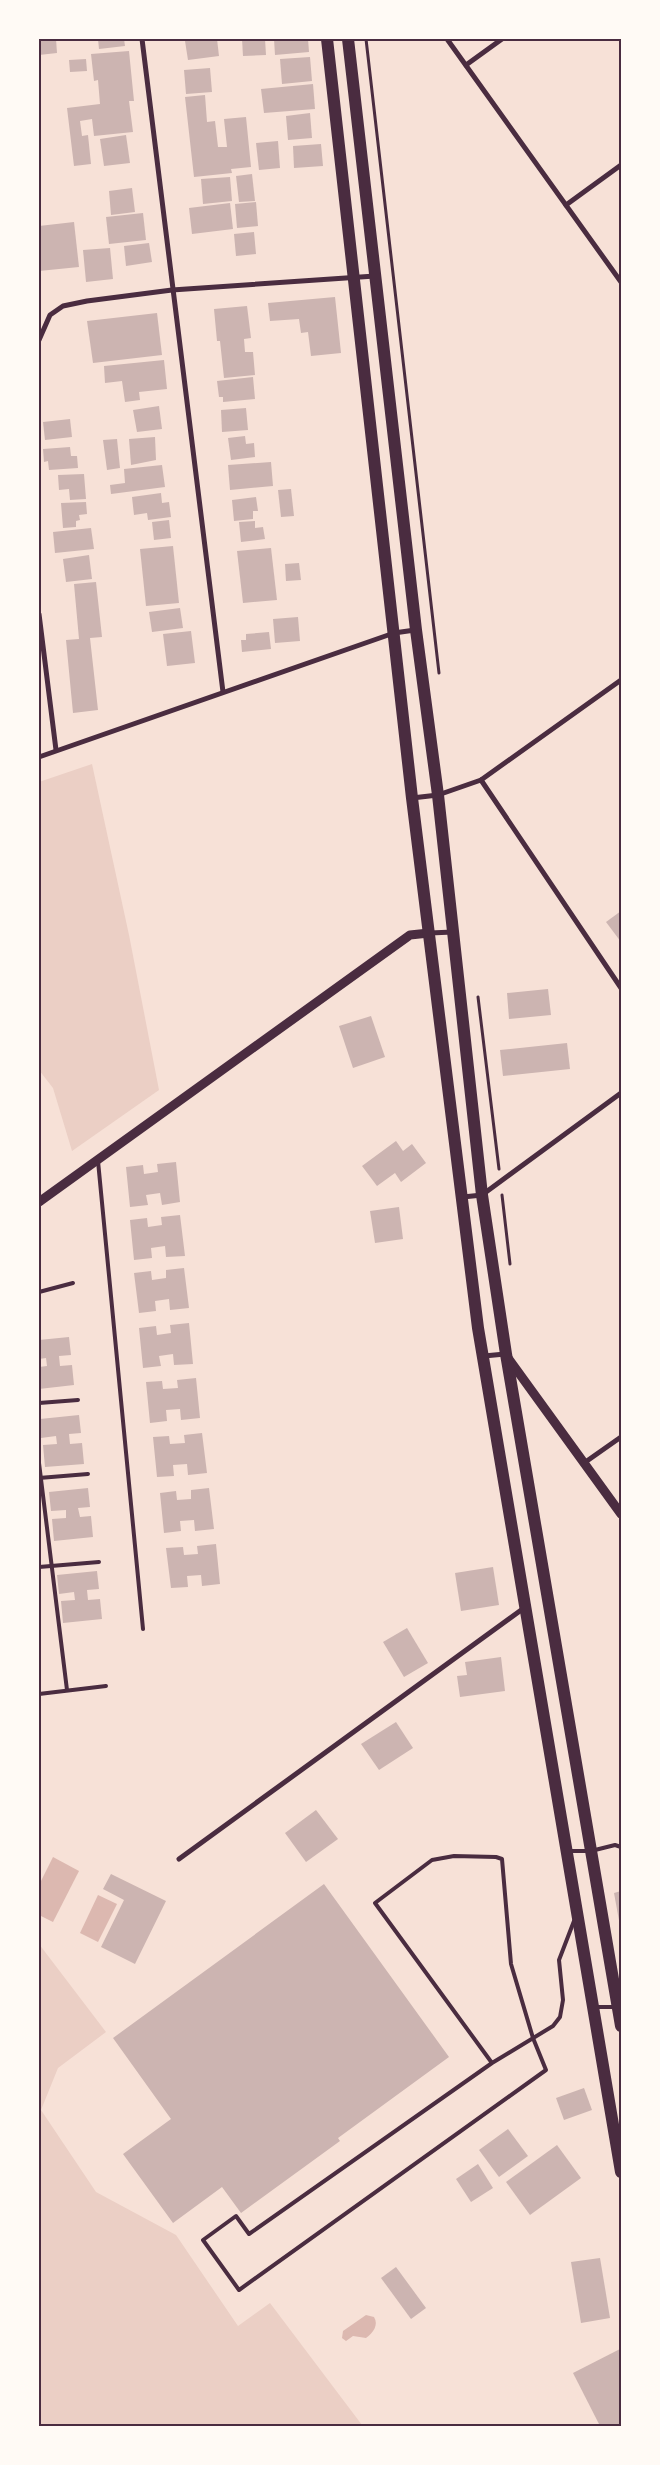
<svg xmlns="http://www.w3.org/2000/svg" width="660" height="2465" font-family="'Source Sans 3',sans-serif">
<rect width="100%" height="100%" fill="#f7e1d7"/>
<!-- green -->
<g fill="#ebcfc5">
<path d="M92,764L129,935L159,1090L72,1151L53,1088L39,1070V782Z"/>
<path d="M39,1944L106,2032L58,2068L41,2110L96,2192L176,2235L238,2326L270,2303L362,2425L360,2426H39Z"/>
</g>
<!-- water -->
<g fill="#dcb8b0">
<path d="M53,1857L79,1871L53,1922L39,1915V1885Z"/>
<path d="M98,1895L117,1904L98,1942L80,1933Z"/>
<path d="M366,2315L374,2317C379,2325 373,2333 366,2338L353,2336L346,2341L342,2338L343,2331Z"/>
</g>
<!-- building -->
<g fill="#ccb4b1">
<path d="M39,39H56L57,53L39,55Z"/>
<path d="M98,39H124L125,46L99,49Z"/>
<path d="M202,39H217L219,56L188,60L185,41Z"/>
<path d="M242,39H265L266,55L243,56Z"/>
<path d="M274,39H308L309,52L275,55Z"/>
<path d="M129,51L134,101H129L133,132L94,136L92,119L80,121L82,136L88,135L91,164L74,166L67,108L100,104L98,80L94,81L91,54Z"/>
<path d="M310,57L312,81L282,84L280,59Z"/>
<path d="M86,59L87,71L70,72L69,60Z"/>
<path d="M210,68L212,92L186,94L184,70Z"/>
<path d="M313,84L315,109L264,113L261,89Z"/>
<path d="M205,95L207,122L215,121L218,147H227L224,119L246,117L251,167L231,169L232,173L194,177L185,97Z"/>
<path d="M310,113L312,138L288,140L286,116Z"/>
<path d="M126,135L130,163L104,166L100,139Z"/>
<path d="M278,141L280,168L259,170L256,143Z"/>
<path d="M321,144L323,166L294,168L293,146Z"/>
<path d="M252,174L255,201L239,202L236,176Z"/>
<path d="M230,177L232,201L203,204L201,179Z"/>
<path d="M132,188L135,212L111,215L109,191Z"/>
<path d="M256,202L258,226L237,228L235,204Z"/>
<path d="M230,203L233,229L192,234L189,208Z"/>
<path d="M143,213L146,240L109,244L106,217Z"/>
<path d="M74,222L79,267L39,271V226Z"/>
<path d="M254,232L256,254L236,256L234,234Z"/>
<path d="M149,243L152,262L126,266L124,246Z"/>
<path d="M110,248L113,279L86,282L83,250Z"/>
<path d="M335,297L341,353L311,356L308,332L301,333L299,319L270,321L268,303Z"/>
<path d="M247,306L251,338L244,339L245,352H253L255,375L224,378L220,341H217L214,309Z"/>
<path d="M157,313L162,355L93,363L87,321Z"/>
<path d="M164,360L167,389L139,392L140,400L125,402L122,381L105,383L104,366Z"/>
<path d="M253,377L255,399L223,402V397H219L217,381Z"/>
<path d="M159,406L162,429L137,432L133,410Z"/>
<path d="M246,408L248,430L222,432L221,410Z"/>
<path d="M70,419L72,437L45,440L43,422Z"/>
<path d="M245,436L246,444L254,443L255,457L231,460L228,438Z"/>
<path d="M155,437L156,460L131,465L129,439Z"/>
<path d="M117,439L120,468L107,470L103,440Z"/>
<path d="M70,447L71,456H77L78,468L49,470L48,461L44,462L43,449Z"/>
<path d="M271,462L273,486L230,490L228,465Z"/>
<path d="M162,465L165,487L111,494L110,485L125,483L124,469Z"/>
<path d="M84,474L86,499L70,500L69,489L59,490L58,475Z"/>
<path d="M291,489L294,516L281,517L278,490Z"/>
<path d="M161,493L162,503L169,502L171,517L148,520L147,513L134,515L132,497Z"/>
<path d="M256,497L258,511H253V519L234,521L232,500Z"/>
<path d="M86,502L87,514L79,515L80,520L76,521V527L63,528L61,503Z"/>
<path d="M169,520L171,538L154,540L152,522Z"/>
<path d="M255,521V528L263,527L265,539L241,542L239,522Z"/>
<path d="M91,528L94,549L55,553L53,532Z"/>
<path d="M173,546L179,603L146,606L140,549Z"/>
<path d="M271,548L277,600L243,603L237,551Z"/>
<path d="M89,555L92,579L66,582L63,559Z"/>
<path d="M299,563L301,580L286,581L285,564Z"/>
<path d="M96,582L102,637L90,638L98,710L73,713L66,640L79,639L74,584Z"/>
<path d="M180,608L183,628L152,632L149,612Z"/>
<path d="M298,617L300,641L275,643L273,619Z"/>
<path d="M191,631L195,663L167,666L163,634Z"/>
<path d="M269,632L271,649L242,652L241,640H246V634Z"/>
<path d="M621,911V942L606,922Z"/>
<path d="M548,989L551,1015L509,1019L507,993Z"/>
<path d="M371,1016L385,1057L353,1068L339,1026Z"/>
<path d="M567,1043L570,1069L503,1076L500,1050Z"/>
<path d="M396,1141L403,1151L412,1144L426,1163L401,1182L395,1173L377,1186L362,1166Z"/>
<path d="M176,1162L180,1202L162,1205L160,1193L146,1195L148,1205L130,1207L126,1167L143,1165L144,1174L158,1172L157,1164Z"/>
<path d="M399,1207L403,1239L375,1243L370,1211Z"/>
<path d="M180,1215L185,1256L166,1257L165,1246L151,1248L152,1258L134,1260L130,1220L147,1218L148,1227L162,1225L161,1217Z"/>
<path d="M184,1268L189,1308L170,1310L169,1299L155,1301L156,1311L139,1313L134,1273L151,1271L152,1280L166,1278V1270Z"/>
<path d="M189,1323L193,1364L174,1365L173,1354L159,1356L161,1366L143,1368L139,1328L156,1326L157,1335L171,1333L170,1325Z"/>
<path d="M69,1337L71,1355L59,1356L60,1366L72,1365L74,1385L39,1389V1367L47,1366L46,1358L39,1359V1340Z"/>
<path d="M196,1378L200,1418L181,1420L180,1409L166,1410L167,1421L150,1423L146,1382L162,1381L163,1389L178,1388L177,1380Z"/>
<path d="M79,1415L81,1433L69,1434L70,1444L82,1443L84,1464L45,1467L43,1445L57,1444L56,1436L41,1438L40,1419Z"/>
<path d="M202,1433L207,1473L188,1475L187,1464L173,1465L174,1476L157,1477L153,1437L169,1436L170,1444L185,1443L184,1435Z"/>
<path d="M88,1488L90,1507L78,1508L80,1517L91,1516L93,1537L54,1541L52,1519L66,1518V1510L51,1511L49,1492Z"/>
<path d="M209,1488L214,1529L195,1531L194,1520L180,1521L181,1531L164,1533L160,1493L176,1491L177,1500L191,1499V1490Z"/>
<path d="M216,1544L220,1584L202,1586L201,1575L187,1576L188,1587L171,1588L166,1548L183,1547L184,1555L198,1554L197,1546Z"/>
<path d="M493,1567L499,1605L461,1611L455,1573Z"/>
<path d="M97,1571L99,1589L87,1590L88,1600L100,1599L102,1619L63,1623L61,1601L75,1600L74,1592L59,1594L57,1575Z"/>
<path d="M407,1628L428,1663L404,1677L383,1642Z"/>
<path d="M501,1657L505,1691L460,1697L457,1676L467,1675L465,1662Z"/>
<path d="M396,1722L413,1748L379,1770L361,1744Z"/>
<path d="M316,1810L338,1839L306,1862L285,1833Z"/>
<path d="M111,1874L166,1901L135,1964L101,1947L124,1900L103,1889Z"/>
<path d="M324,1884L449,2057L338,2138L340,2141L241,2213L222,2187L173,2223L123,2154L171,2119L113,2038Z"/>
<path d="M621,1891V1926H620L614,1893Z"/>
<path d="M584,2088L592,2110L564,2120L556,2098Z"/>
<path d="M508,2129L528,2156L499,2177L479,2150Z"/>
<path d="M557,2145L581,2178L530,2215L506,2182Z"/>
<path d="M478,2164L493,2188L471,2202L456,2179Z"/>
<path d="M600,2258L610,2318L581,2323L571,2262Z"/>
<path d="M396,2267L426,2308L411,2319L381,2278Z"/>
<path d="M620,2349L621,2423L616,2426H600L573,2373Z"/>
</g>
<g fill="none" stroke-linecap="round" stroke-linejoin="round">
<!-- path -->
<g stroke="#4a2c40" stroke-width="3">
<path d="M366,39L439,673"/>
<path d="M478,997L499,1169"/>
<path d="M502,1195L510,1264"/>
</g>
<!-- service -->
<g stroke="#4a2c40" stroke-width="4">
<path d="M98,1161L143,1629"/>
<path d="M39,1292L73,1283"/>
<path d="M39,1403L78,1400"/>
<path d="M39,1463L67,1690"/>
<path d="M39,1478L88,1474"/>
<path d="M39,1567L99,1562"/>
<path d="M39,1694L106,1686"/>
<path d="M568,1851H591L615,1845L621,1847"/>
<path d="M595,2007H616"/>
<path d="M492,2063L375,1903L432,1860L454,1856L496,1857L502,1859L511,1964L533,2038L546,2070L239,2290L203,2240L236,2216L249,2234L492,2063L553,2026L560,2017L563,2000L559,1960L574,1921"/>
</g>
<!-- minor -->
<g stroke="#4a2c40" stroke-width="5">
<path d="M142,39L223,692"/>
<path d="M447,39L621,282"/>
<path d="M466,65L502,39"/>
<path d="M566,205L621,165"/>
<path d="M39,340L50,315L63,306L87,301L172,290L375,276"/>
<path d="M39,614L56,750"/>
<path d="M39,757L394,633L415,630"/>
<path d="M481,780L621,988"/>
<path d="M412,798L438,795L481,780L621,680"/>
<path d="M430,933L453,932"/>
<path d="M463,1197L482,1195L621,1093"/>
<path d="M484,1356L505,1354"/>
<path d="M584,1463L621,1437"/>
<path d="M179,1859L524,1608"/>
</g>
<!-- tertiary -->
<g stroke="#4a2c40" stroke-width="9">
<path d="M39,1202L410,935L429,933"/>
<path d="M508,1358L621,1514"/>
</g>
<!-- primary -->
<g stroke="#4a2c40" stroke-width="12">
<path d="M327,39L412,798L478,1328L621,2172"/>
<path d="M348,39L416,630L438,795L482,1195L506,1354L621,2026"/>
</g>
</g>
<!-- border -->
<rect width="660" height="2465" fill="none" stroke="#fffaf5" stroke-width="80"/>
<rect x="40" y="40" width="580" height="2385" fill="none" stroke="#4a2c40" stroke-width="2"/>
</svg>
